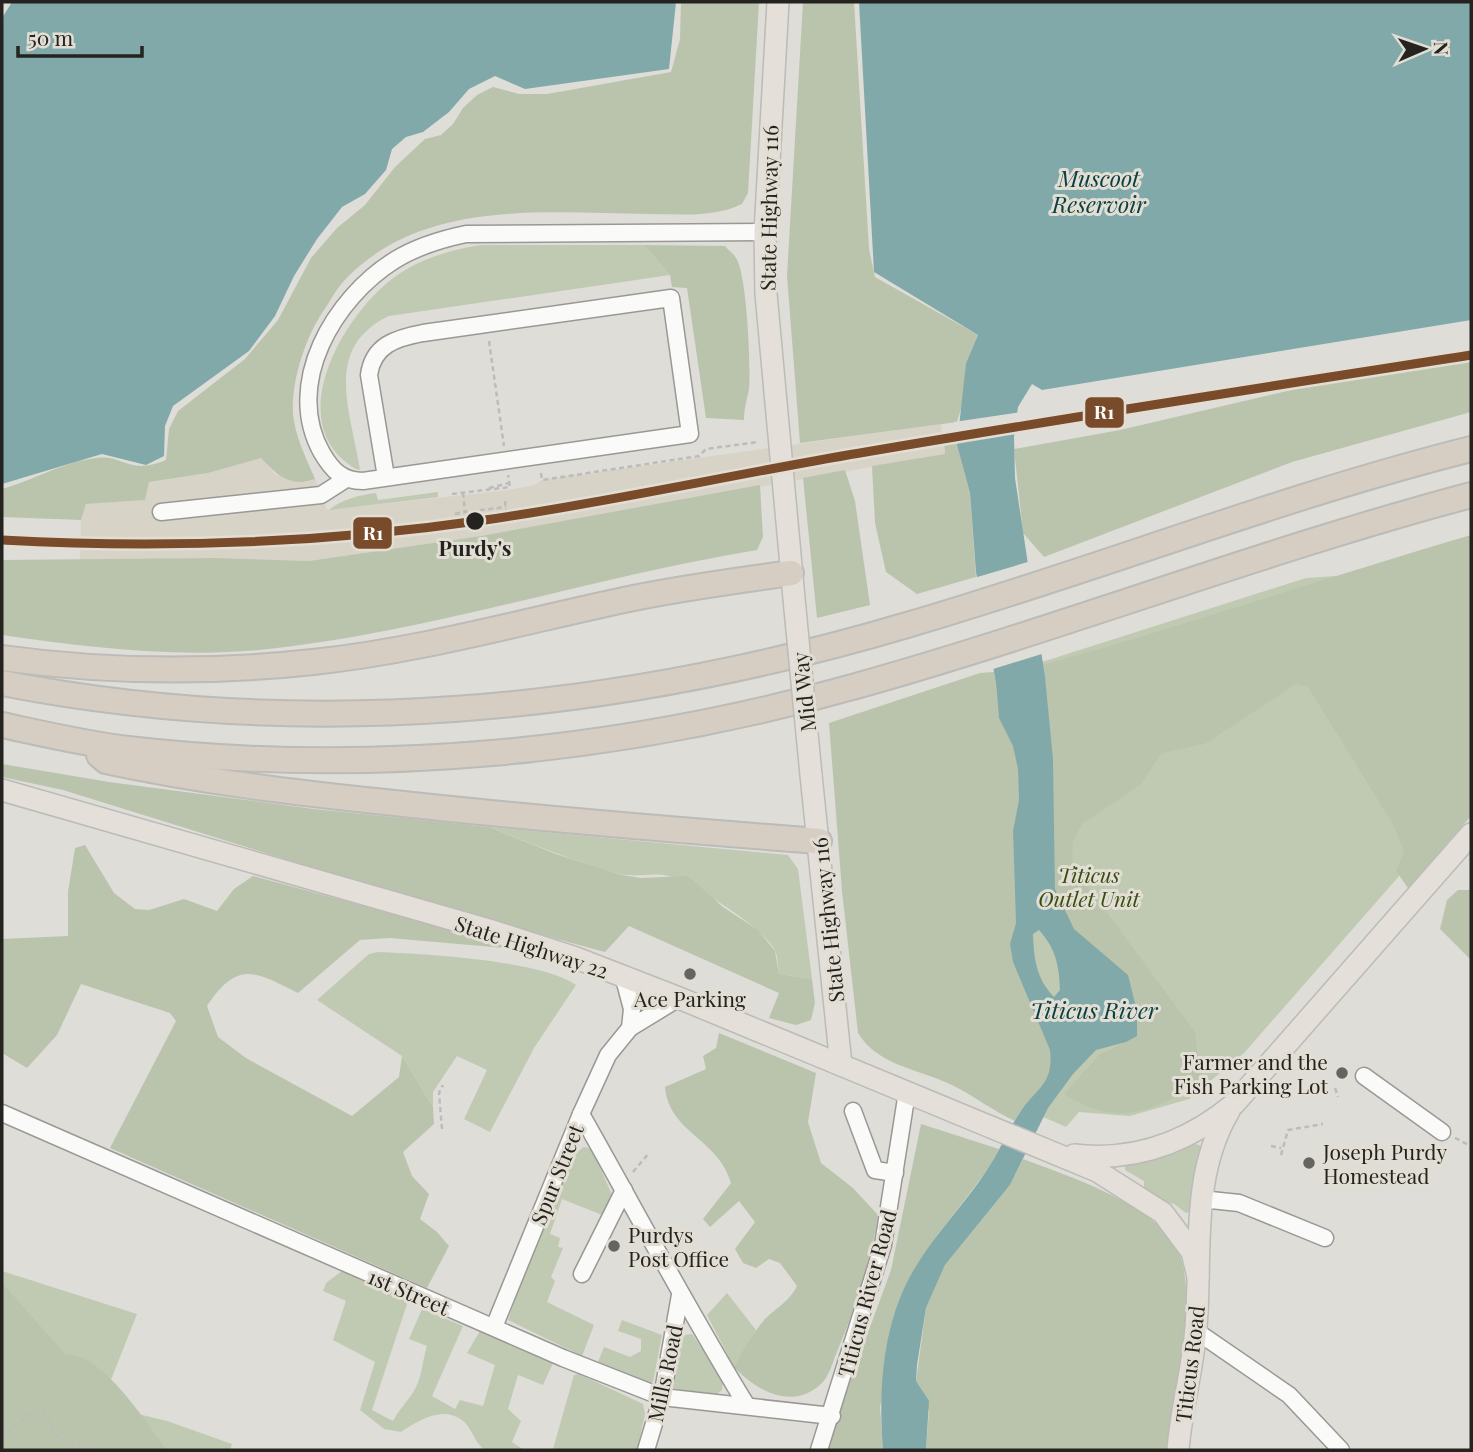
<svg xmlns="http://www.w3.org/2000/svg" width="1473" height="1452" font-family="'Playfair Display',serif">
<rect width="100%" height="100%" fill="#deddd8"/>
<!-- built -->
<path fill="#d7d3c7" d="M941,424L945,454L481,536L309,561L215,558L80,560L81,520L86,504L145,500L149,482L208,473L261,458L275,474L306,482L315,479L327,510L509,490L534,485L542,480Z"/>
<!-- green -->
<g fill="#c0cab2">
<path d="M481,245H644L670,275L389,316C322,348 351,411 360,470L356,469C279,424 344,313 396,276C422,258 450,250 481,245Z"/>
<path d="M438,492V497L329,510C342,499 360,495 376,493L378,500Z"/>
<path d="M1456,568L1471,794L1244,1053L1189,1099L1130,1116L1079,1112L1066,1127L872,1043L835,728L1306,578Z"/>
<path d="M489,827L788,855L798,869L812,979L779,974C778,967 778,959 776,953C767,929 693,883 668,876C653,872 636,878 620,874C575,862 532,844 489,827Z"/>
<path d="M378,952C425,954 540,960 576,985L534,1048L490,1132L464,1119L487,1070L457,1056L433,1092V1107L402,1056L317,1000L369,954Z"/>
<path d="M1193,1143L1202,1146V1150L1191,1211L1186,1213L1174,1204L1144,1199V1181L1125,1170V1165Z"/>
<path d="M584,1147L592,1149L612,1195L602,1215L562,1199L550,1234L560,1238L558,1247L563,1248L551,1277L555,1281L547,1302L594,1325L582,1356L508,1320C520,1286 557,1162 584,1147Z"/>
<path d="M2,1271L137,1314L101,1405L167,1421L232,1444L230,1450H2Z"/>
<path d="M342,1271L408,1301L372,1410L393,1421C399,1409 409,1400 415,1389C423,1374 422,1361 427,1346L409,1339L422,1309L463,1326L432,1396L455,1409L460,1400L483,1406L495,1365L467,1353L480,1331L553,1363L543,1385L518,1375L508,1409L521,1421L512,1442L524,1450H485C474,1443 472,1427 462,1420C442,1405 417,1421 401,1432L384,1429L360,1410L375,1362L333,1340L346,1301L323,1291L326,1283Z"/>
<path d="M727,1293L756,1330L734,1367L707,1315Z"/>
<path d="M622,1320L662,1335L653,1382L649,1384L598,1362L604,1347L630,1357L641,1351V1339L618,1331Z"/>
<path d="M692,1334L723,1379L722,1390L717,1394L675,1389L673,1386L680,1344L685,1335Z"/>
<path d="M579,1374L643,1404L645,1414L637,1450L553,1449L574,1375Z"/>
</g>
<!-- forest -->
<g fill="#bac4ac">
<path d="M681,2H759L748,193L742,204C713,218 680,214 648,214C545,213 420,198 343,282C335,291 329,303 322,313C305,339 291,382 293,414C295,436 306,458 315,479C290,488 277,475 261,458L208,473L149,482L145,500L86,504L81,520L2,517V489C33,480 64,462 96,458C124,454 128,476 166,460L169,429L178,411L245,359L278,320L311,258L337,228L365,205L395,167L425,139L441,135L453,124L463,108L477,95L493,87L519,94H547L671,72L680,39Z"/>
<path d="M803,2H854L869,249L875,277L978,335L966,363L963,402L957,422L800,443L787,276Z"/>
<path d="M644,245L725,246C728,250 734,254 736,258C747,274 751,367 749,389C747,400 744,408 744,420L706,418L687,288L672,287L670,275Z"/>
<path d="M1471,360V412L1292,462L1044,557L1023,533L1014,449L1120,430L1313,385Z"/>
<path d="M956,441L970,493L976,577L917,594L886,572L875,523L872,466L945,454L944,443Z"/>
<path d="M845,470L855,501L870,605L817,618L803,478Z"/>
<path d="M760,485L763,537L757,550C591,577 428,633 260,650C173,658 87,647 2,635V560L215,558L309,561L481,536Z"/>
<path d="M1471,535V816L1408,888L1396,871L1404,851L1394,826L1308,687L1296,684L1205,744L1162,753L1140,785L1082,824L1073,841L1072,865L1195,1032L1201,1081C1152,1113 1117,1127 1064,1094L1099,1055L1137,1036V1011L1128,975L1074,929L1055,889L1053,759L1043,665C1187,625 1328,577 1471,535Z"/>
<path d="M994,672L999,718L1013,746L1018,769L1019,800L1013,831L1016,923L1010,944L1013,962L1050,1050C1054,1088 1030,1093 1015,1121C993,1111 974,1096 952,1085C919,1069 878,1066 858,1033L842,891L829,723L980,673Z"/>
<path d="M2,764L109,782L314,809L489,827L556,854L622,875L641,878L688,876L723,907L758,930L775,951L779,974L812,979L815,1003L811,1020L796,1025L769,1018L779,993L629,926L605,952L439,907L63,790L2,777Z"/>
<path d="M85,845L114,893L135,909L149,910L184,899L217,911L234,889L253,876L526,950L390,938L360,940L298,993C256,972 238,959 207,1006L218,1037L246,1058L352,1116L399,1077L402,1056L433,1107L434,1124L403,1152L412,1176L429,1194L420,1219L437,1232L449,1246L427,1288L110,1148L176,1021L170,1013L81,984L57,1035L27,1068L2,1053V939L68,936V892L75,848Z"/>
<path d="M1458,890H1471V960L1440,929L1447,900Z"/>
<path d="M719,1033L816,1073L808,1122L821,1163L853,1188L878,1215C871,1264 855,1309 836,1354C833,1362 829,1376 822,1383C794,1411 756,1391 734,1367C743,1350 752,1334 765,1319C777,1307 789,1302 797,1286L780,1263L769,1259L756,1268L743,1263L735,1249L755,1222L739,1201L710,1227L703,1219L731,1183C718,1138 669,1133 665,1087L706,1069L703,1056L716,1048Z"/>
<path d="M921,1124L999,1149L988,1169L937,1236L880,1406L883,1450H825L891,1270Z"/>
<path d="M1023,1159C1068,1176 1142,1200 1172,1240C1203,1280 1176,1401 1170,1450H926L929,1411L916,1381L926,1308L945,1265L1010,1185Z"/>
<path d="M2,1283L66,1355C101,1351 147,1424 167,1450H2Z"/>
</g>
<!-- water -->
<g fill="#82a9a9" fill-rule="evenodd">
<path d="M12,2H676L669,69L525,89L495,76L469,89L449,112L423,132L406,137L392,149L386,170L365,194L342,207L317,239L294,276L275,316L249,351L173,406L165,426L164,456L146,465L102,454L2,484V18Z"/>
<path d="M859,2H1471V320L1042,390L1032,384L1018,407L1014,437L1015,478L1045,677L1053,759L1055,889L1074,929L1128,975L1137,1011V1036L1126,1042L1096,1050L1073,1074L1048,1108L1010,1185L945,1265L926,1308L917,1365L916,1381L929,1401L926,1450H883C879,1399 881,1346 900,1298C919,1249 959,1213 987,1170C999,1152 1007,1132 1019,1114C1035,1088 1054,1086 1050,1050L1013,962L1010,944L1016,923L1013,831L1019,800L1018,769L1013,746L999,718L996,683L976,572L970,493L957,445L966,363L978,335L874,272ZM1039,930C1056,949 1059,965 1060,990L1054,997C1036,978 1034,959 1033,934Z"/>
</g>
<!-- pier -->
<g fill="#deddd8">
<path d="M1021,412L1018,432L953,441L954,422Z"/>
<path d="M1031,561L1045,653L990,670L974,578Z"/>
</g>
<g fill="none" stroke-linecap="round" stroke-linejoin="round">
<!-- minor casing -->
<g stroke="#9a9894" stroke-width="19">
<g id="minor">
<path d="M386,477L369,375C373,345 396,338 423,333L671,298L690,434L363,481C342,481 332,470 322,453C283,384 334,298 395,260C416,247 442,239 466,234L765,232"/>
<path d="M161,512L321,495L346,479"/>
<path d="M623,975L632,1009L630,1028"/>
<path d="M1364,1076L1442,1132"/>
<path d="M853,1111L875,1170L895,1173"/>
<path d="M2,1113L563,1358L662,1397L832,1416"/>
<path d="M581,1114C636,1211 688,1310 747,1406"/>
<path d="M1201,1199L1239,1203L1325,1238"/>
<path d="M582,1274L624,1190"/>
<path d="M494,1327L581,1114L608,1055L630,1028L679,998"/>
<path d="M1196,1331L1289,1395L1341,1450"/>
<path d="M646,1450L662,1397L680,1295"/>
<path d="M819,1450L883,1245L907,1092"/>
</g>
</g>
<!-- major casing -->
<g stroke="#bbbbb7" stroke-width="24">
<g id="major">
<path d="M778,2L765,232L766,294L795,609"/>
<path d="M811,775L841,1065"/>
<path d="M2,790L489,930L576,958L679,998L1097,1171L1163,1213L1192,1252L1198,1277"/>
<path d="M1074,1155C1135,1162 1187,1143 1234,1104L1471,834"/>
<path d="M1178,1450C1181,1409 1193,1369 1196,1327C1202,1255 1190,1176 1229,1111"/>
</g>
</g>
<!-- highway casing -->
<g stroke="#bbbbb7" stroke-width="28">
<g id="highway">
<path d="M2,658C104,672 211,673 313,662C418,651 521,622 624,600C679,588 735,581 791,573"/>
<path d="M2,683C304,742 614,712 907,625C1096,570 1280,497 1471,449"/>
<path d="M2,725C44,734 86,744 128,749C370,777 622,752 856,686C1063,628 1264,550 1471,495"/>
<path d="M99,755L106,761C198,781 291,792 385,802C529,818 674,830 819,841"/>
</g>
</g>
<!-- path -->
<g stroke="#bdbcba" stroke-width="2.5" stroke-dasharray="5 3.5" stroke-linecap="butt">
<path d="M489,341L504,446"/>
<path d="M541,473L542,480L699,456L706,449L758,442"/>
<path d="M489,488L509,483"/>
<path d="M463,493L465,512L506,507"/>
<path d="M452,494L510,487L508,475"/>
<path d="M505,501L506,512"/>
<path d="M455,514L464,512"/>
<path d="M1335,1088L1338,1097"/>
<path d="M442,1129L439,1093L443,1085"/>
<path d="M1455,1138L1471,1146"/>
<path d="M1271,1146L1281,1148"/>
<path d="M1281,1155L1288,1130L1323,1124"/>
<path d="M633,1172L649,1153"/>
<path d="M2,1439L29,1414L44,1412L56,1436L91,1450"/>
</g>
<!-- minor -->
<use href="#minor" stroke="#fafaf9" stroke-width="16"/>
<!-- major -->
<use href="#major" stroke="#e4dfd9" stroke-width="21"/>
<!-- highway -->
<use href="#highway" stroke="#d6cdc3" stroke-width="24"/>
<!-- major-bridge casing -->
<g stroke="#bbbbb7" stroke-width="24" stroke-linecap="butt">
<path id="major-bridge" d="M795,609L811,775"/>
</g>
<!-- path-bridge -->
<path stroke="#bdbcba" stroke-width="2.5" stroke-dasharray="5 3.5" stroke-linecap="butt" d="M455,514L465,512"/>
<!-- major-bridge -->
<use href="#major-bridge" stroke="#e4dfd9" stroke-width="21"/>
<!-- rail-1 casing -->
<g stroke="#e2ded4" stroke-width="14">
<path id="rail-1" d="M2,540C164,549 325,543 485,520C611,502 735,474 860,453C1063,418 1267,387 1471,355"/>
</g>
<!-- rail-1 -->
<use href="#rail-1" stroke="#7a4b2a" stroke-width="9"/>
</g>
<!-- markers -->
<circle fill="#24231f" stroke="#e2ded4" stroke-width="2.5" cx="475" cy="521" r="10"/>
<g fill="#656460" stroke="#e2ded4" stroke-width="2.5">
<circle cx="690" cy="974" r="7"/>
<circle cx="1342" cy="1073" r="7"/>
<circle cx="1309" cy="1163" r="7"/>
<circle cx="614" cy="1246" r="7"/>
</g>
<g text-anchor="middle" dominant-baseline="central" stroke-width="6" stroke-linejoin="round" paint-order="stroke">
<!-- street labels -->
<g font-size="21" fill="#24231f" stroke="#e2ded4">
<text transform="translate(768 208) rotate(-89)">State Highway 116</text>
<text transform="translate(803 692) rotate(-96)">Mid Way</text>
<text transform="translate(827 920) rotate(-96)">State Highway 116</text>
<text transform="translate(532 946) rotate(18)">State Highway 22</text>
<text transform="translate(556 1174) rotate(-68)">Spur Street</text>
<text transform="translate(409 1291) rotate(23)">1st Street</text>
<text transform="translate(866 1293) rotate(-75)">Titicus River Road</text>
<text transform="translate(1189 1364) rotate(-83)">Titicus Road</text>
<text transform="translate(664 1373) rotate(-78)">Mills Road</text>
</g>
<!-- stop labels -->
<g font-size="21" font-weight="bold" fill="#24231f" stroke="#e2ded4">
<text x="475" y="547">Purdy's</text>
</g>
<!-- park labels -->
<g font-size="21" font-style="italic" fill="#384e11" stroke="#e2ded4">
<text x="1089" y="874">Titicus<tspan x="1089" dy="24">Outlet Unit</tspan></text>
</g>
<!-- poi labels -->
<g font-size="21" fill="#24231f" stroke="#e2ded4" text-anchor="start">
<text x="690" y="998" text-anchor="middle">Ace Parking</text>
<text x="1328" y="1061" text-anchor="end">Farmer and the<tspan x="1328" dy="24">Fish Parking Lot</tspan></text>
<text x="1323" y="1151">Joseph Purdy<tspan x="1323" dy="24">Homestead</tspan></text>
<text x="628" y="1234">Purdys<tspan x="628" dy="24">Post Office</tspan></text>
</g>
<!-- water labels -->
<g font-size="23" font-style="italic" fill="#094042" stroke="#e2ded4">
<text x="1099" y="177">Muscoot<tspan x="1099" dy="26">Reservoir</tspan></text>
<text x="1094" y="1009">Titicus River</text>
</g>
</g>
<g stroke="#e2ded4" stroke-width="2.5">
<rect x="1084" y="396" width="41" height="33" rx="7" fill="#7a4b2a"/>
<rect x="352" y="516" width="41" height="34" rx="7" fill="#7a4b2a"/>
</g>
<g font-size="19" text-anchor="middle" font-weight="bold" fill="#fff">
<text x="1104" y="419">R1</text>
<text x="373" y="540">R1</text>
</g>
<!-- border -->
<rect width="1473" height="1452" fill="none" stroke="#24231f" stroke-width="7"/>
<!-- north arrow -->
<g transform="translate(1424 49) rotate(88)" stroke="#e2ded4" stroke-width="5" paint-order="stroke">
<path d="M0-5L12 26L0 18L-12 26Z" fill="#24231f"/>
<text y="-10" font-size="19" font-weight="bold" text-anchor="middle" fill="#24231f">N</text>
</g>
<!-- scale -->
<path d="M18 46v10h124v-10" fill="none" stroke="#24231f" stroke-width="3.5"/>
<text x="28" y="46" font-size="21" fill="#24231f" stroke="#e2ded4" stroke-width="5" paint-order="stroke">50 m</text>
</svg>
